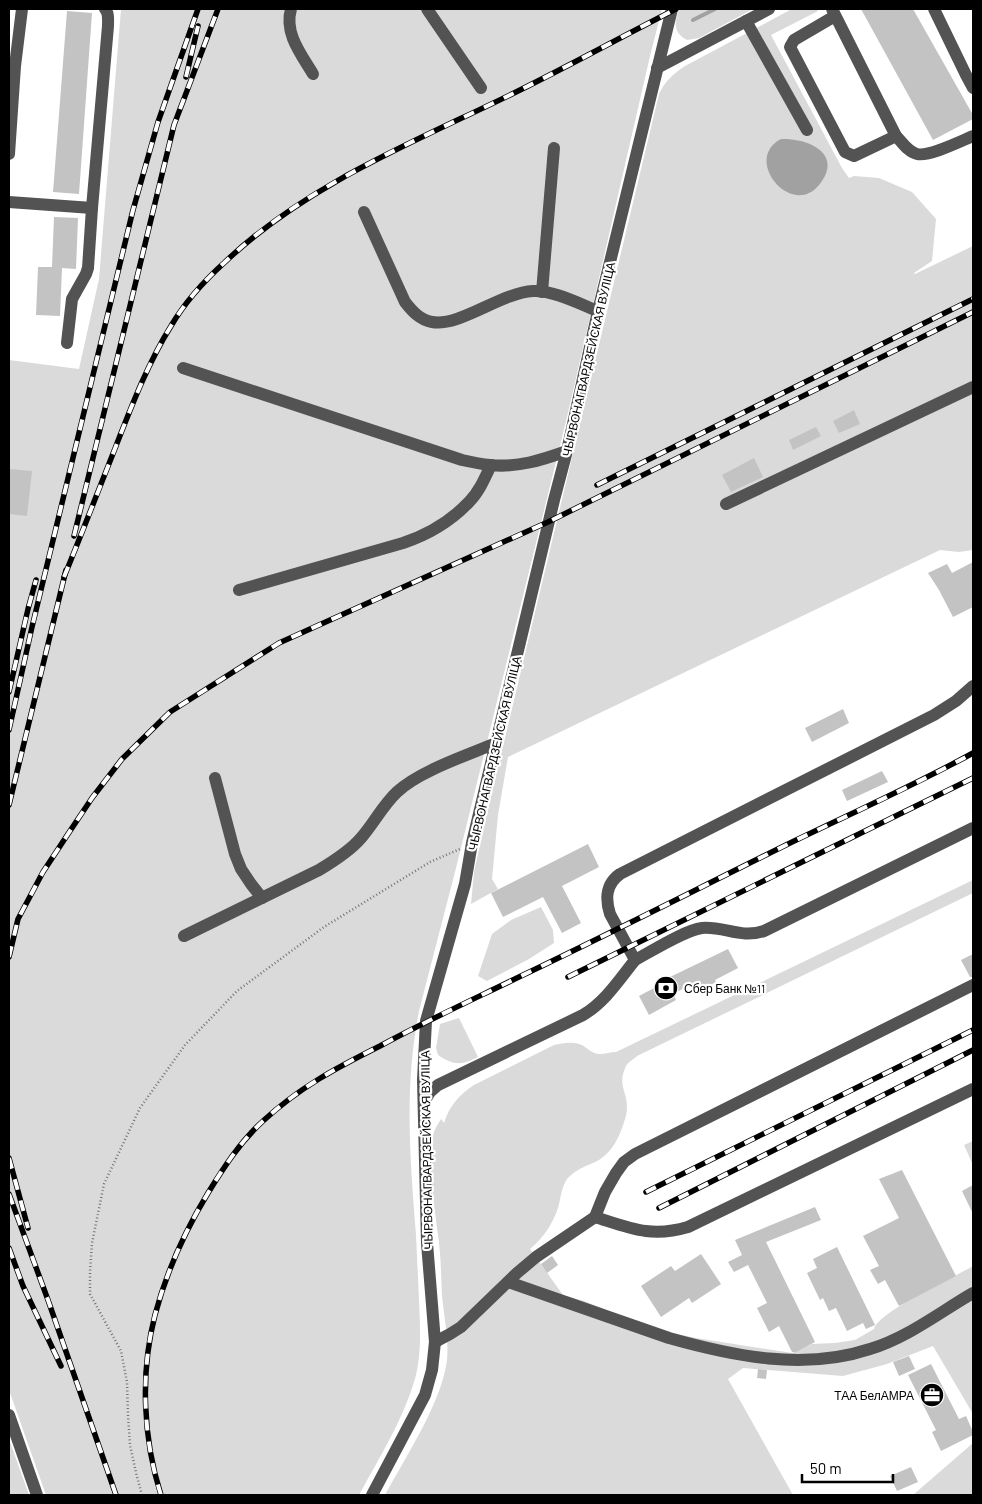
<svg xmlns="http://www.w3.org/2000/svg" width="982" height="1504" font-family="Barlow,sans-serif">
<rect width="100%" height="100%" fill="#fff"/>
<!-- green -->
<g fill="#dadada">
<path d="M121,9H662L650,56L568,413L456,868L419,1011C404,1086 410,1160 416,1235C417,1256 418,1278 419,1299C420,1326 422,1353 415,1379C403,1420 379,1458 359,1495H46L9,1390V360L79,369L99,279Z"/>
<path d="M679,9H753L699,38L687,40C672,32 675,22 679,9Z"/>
<path d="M792,9H817L818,11L771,35L842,168L849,178L854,176L879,178L912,192L936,219L932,261L914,273L915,274L973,246V550L959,552L940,550L508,757L498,815L492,879L498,889L471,904L474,872L487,813L659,94C665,81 673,74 685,66Z"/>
<path d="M973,880V893L637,1056C634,1059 628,1062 626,1066C617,1085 627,1091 627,1107C627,1112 626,1117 624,1122C619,1139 610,1156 593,1163C583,1167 574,1171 567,1179C561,1188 561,1198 558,1208C552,1225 544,1237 530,1249L563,1295L584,1301L654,1329L696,1338L792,1353L812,1344L835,1343L855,1340L874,1329C878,1312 955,1277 973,1266V1414L933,1346L887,1364L843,1376L743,1368L728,1379L793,1495H385C405,1458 442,1402 447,1360C449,1339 444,1317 442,1296C441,1275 441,1255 438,1235C435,1209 426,1159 433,1136C434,1130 438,1124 441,1119L444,1123C449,1106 459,1095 474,1085L554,1045C563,1043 573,1041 582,1045C588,1049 593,1054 600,1054C605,1054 611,1052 616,1052Z"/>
<path d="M541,907L553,930L554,943L529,959L487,981L478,976L492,934L511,920Z"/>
<path d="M459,1018L478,1057C462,1065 454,1066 438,1055L436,1048L440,1024Z"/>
<path d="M973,1141V1165L964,1145Z"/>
<path d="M9,1439L29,1495H9Z"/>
<path d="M973,1443V1495H913Z"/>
</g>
<!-- water -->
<path fill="#a1a1a1" d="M781,139C809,138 844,154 819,185C791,219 742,159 781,139Z"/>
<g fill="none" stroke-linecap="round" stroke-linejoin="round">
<!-- stream -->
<path stroke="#a1a1a1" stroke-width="4" d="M693,20L715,9"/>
</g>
<!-- building -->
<g fill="#c3c3c3">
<path d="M861,9H913L973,115V119L933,140Z"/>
<path d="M67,11L92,13L79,194L53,192Z"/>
<path d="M54,217L78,218L76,269L62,268L60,316L36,315L38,267H52Z"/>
<path d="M854,410L860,424L839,433L833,421Z"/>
<path d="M816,427L821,436L793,450L789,440Z"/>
<path d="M754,458L763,477L731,492L722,475Z"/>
<path d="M9,469L32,471L27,516L9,514Z"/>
<path d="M973,562V607L953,617L939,590L928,573L947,564L952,573Z"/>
<path d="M843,709L849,723L812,742L805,728Z"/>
<path d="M882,771L888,782L847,801L842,790Z"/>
<path d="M588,844L599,867L562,886L581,923L562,933L543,897L503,917L491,893Z"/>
<path d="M728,949L738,968L715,980L716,982L699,991L694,983L673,994L676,1000L649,1015L639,996L671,979L670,977Z"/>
<path d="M973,954V977H970L961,960Z"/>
<path d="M902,1170L956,1276L899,1306L885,1280L878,1284L870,1270L879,1266L863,1236L899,1218L879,1179Z"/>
<path d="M973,1185V1214L962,1191Z"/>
<path d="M815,1207L821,1220L766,1242L815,1342L796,1352H792L779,1326L769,1332L757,1308L767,1303L748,1265L734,1272L728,1262L742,1255L735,1240Z"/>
<path d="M837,1247L875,1325L866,1329L863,1323L847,1331L836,1308L829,1311L823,1298L820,1300L807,1273L817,1268L813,1259Z"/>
<path d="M701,1254L721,1284L692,1303L689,1298L661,1317L641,1286L671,1266L675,1271Z"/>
<path d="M552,1256L558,1265L547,1273L541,1264Z"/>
<path d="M909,1356L915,1369L899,1376L893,1362Z"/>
<path d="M931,1364L959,1419L966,1416L973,1432V1435L941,1451L932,1432L936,1430L908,1375Z"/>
<path d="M758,1369L767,1370L766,1379L757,1378Z"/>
<path d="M911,1467L918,1482L897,1491L890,1476Z"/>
</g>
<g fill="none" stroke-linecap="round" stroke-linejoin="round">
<!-- path -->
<path stroke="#757575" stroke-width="2.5" stroke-dasharray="1 2.5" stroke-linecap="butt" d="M142,1495L137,1477L130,1445L128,1415L127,1382L121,1351L90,1294V1272L92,1243L104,1184L140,1108L185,1045L237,991L324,927L430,862L460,849"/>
<!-- minor -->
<g stroke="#535353" stroke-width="12">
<path d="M291,9C284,33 301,54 313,74"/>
<path d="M427,9L481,88"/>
<path d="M832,9L896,136C902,142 908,152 917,154C929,157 961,141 973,136"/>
<path d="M934,9L966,75L973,88"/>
<path d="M835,16L794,40L790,47L845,152L854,156L896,136"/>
<path d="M746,21L807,130"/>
<path d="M657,68L769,9"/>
<path d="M9,154L15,66L22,9"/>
<path d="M9,202L92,208"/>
<path d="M364,212L405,302C412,311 420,320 432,322C460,327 500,293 533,291C553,290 580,304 598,311"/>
<path d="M542,292L554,148"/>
<path d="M67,343L72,299L86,274L88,268L92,208L108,26C108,20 109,13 105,9"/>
<path d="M183,368L462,460C471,462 480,464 490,465C517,468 542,460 567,451"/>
<path d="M726,504L973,387"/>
<path d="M239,590L403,543C427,535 451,521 469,502C479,492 485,478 491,465"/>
<path d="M215,778L235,854L241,869L251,884L262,898"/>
<path d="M184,936L319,870C334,861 350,851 361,838C374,823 383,805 397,792C419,771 468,755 496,743"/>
<path d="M635,960C652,951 685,930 702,928C724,926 741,939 764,931L973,828"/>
<path d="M424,1102L430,1092L438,1085L583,1015C605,1002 619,980 635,960L610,914C605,898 606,884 620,874L934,715L956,701L973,686"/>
<path d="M595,1217C630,1228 651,1238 688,1227L973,1089"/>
<path d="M508,1282L669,1338C733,1356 804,1371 870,1349C907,1338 940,1312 973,1293"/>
<path d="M435,1342L450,1334L461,1327L517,1273L536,1257L595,1217L605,1192L616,1173L624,1162L635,1154L973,985"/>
<path d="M9,1415L37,1495"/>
<path d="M372,1495L425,1395L432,1370L435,1342L427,1243L423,1080L426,1021L465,884L472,843L554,500L567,451L598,311L672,9"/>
</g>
<!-- rail casing -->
<g stroke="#000" stroke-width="5.5">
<g id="rail">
<path d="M186,77L198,26"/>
<path d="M597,485L973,299"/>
<path d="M74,536L174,125L218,9"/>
<path d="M64,577C82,533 99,489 116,446C132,405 148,363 171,326C185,302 204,281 225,262C306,185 412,143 512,94C567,67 621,37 676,9"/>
<path d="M9,692L28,609L36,580"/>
<path d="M9,730L32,627L133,210L158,122L198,9"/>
<path d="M9,805L66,570"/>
<path d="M9,957L18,919L43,872L66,837L92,798L122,759L170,712L279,643L548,522L973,312"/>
<path d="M568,977L973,778"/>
<path d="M9,1158L28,1228"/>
<path d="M646,1192L973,1030"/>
<path d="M9,1194L48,1300L116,1495"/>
<path d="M659,1208L973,1050"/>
<path d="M9,1248L23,1286L61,1366"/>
<path d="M161,1495C143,1439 140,1373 155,1315C166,1273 185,1231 208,1193C224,1167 240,1142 263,1121C300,1087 336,1068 380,1046C426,1021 474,999 521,976C611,933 699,888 788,844C850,814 913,786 973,753"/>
</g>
</g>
<!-- rail -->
<use href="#rail" stroke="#fff" stroke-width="4" stroke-dasharray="11" stroke-linecap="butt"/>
</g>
<!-- icons -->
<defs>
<g id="bank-disc" transform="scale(1.25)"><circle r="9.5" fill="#000" stroke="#fff"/><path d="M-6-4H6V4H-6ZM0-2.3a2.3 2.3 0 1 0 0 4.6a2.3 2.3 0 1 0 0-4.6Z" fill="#fff"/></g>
<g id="office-disc" transform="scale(1.25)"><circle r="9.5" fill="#000" stroke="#fff"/><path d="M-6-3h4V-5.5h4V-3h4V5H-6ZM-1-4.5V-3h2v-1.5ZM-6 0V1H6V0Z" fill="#fff"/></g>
</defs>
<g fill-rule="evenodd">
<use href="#bank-disc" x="666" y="988"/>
<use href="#office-disc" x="932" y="1395"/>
</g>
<g text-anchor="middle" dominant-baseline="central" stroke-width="4.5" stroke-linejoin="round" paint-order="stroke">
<!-- street labels -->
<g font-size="12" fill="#000" stroke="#fff">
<text transform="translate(588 359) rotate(-77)">ЧЫРВОНАГВАРДЗЕЙСКАЯ ВУЛІЦА</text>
<text transform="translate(494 753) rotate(-77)">ЧЫРВОНАГВАРДЗЕЙСКАЯ ВУЛІЦА</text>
<text transform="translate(426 1150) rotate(-91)">ЧЫРВОНАГВАРДЗЕЙСКАЯ ВУЛІЦА</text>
</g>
<!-- poi labels -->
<g font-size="12" fill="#000" stroke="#fff" text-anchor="start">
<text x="684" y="988">Сбер Банк №11</text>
<text x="914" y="1395" text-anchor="end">ТАА БелАМРА</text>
</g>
</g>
<!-- border -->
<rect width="982" height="1504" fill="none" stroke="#000000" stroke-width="20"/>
<!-- scale -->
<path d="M802 1474v8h91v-8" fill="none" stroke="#000000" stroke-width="2.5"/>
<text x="810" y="1474" font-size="15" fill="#000000" stroke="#ffffff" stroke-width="4" paint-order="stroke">50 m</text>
</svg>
